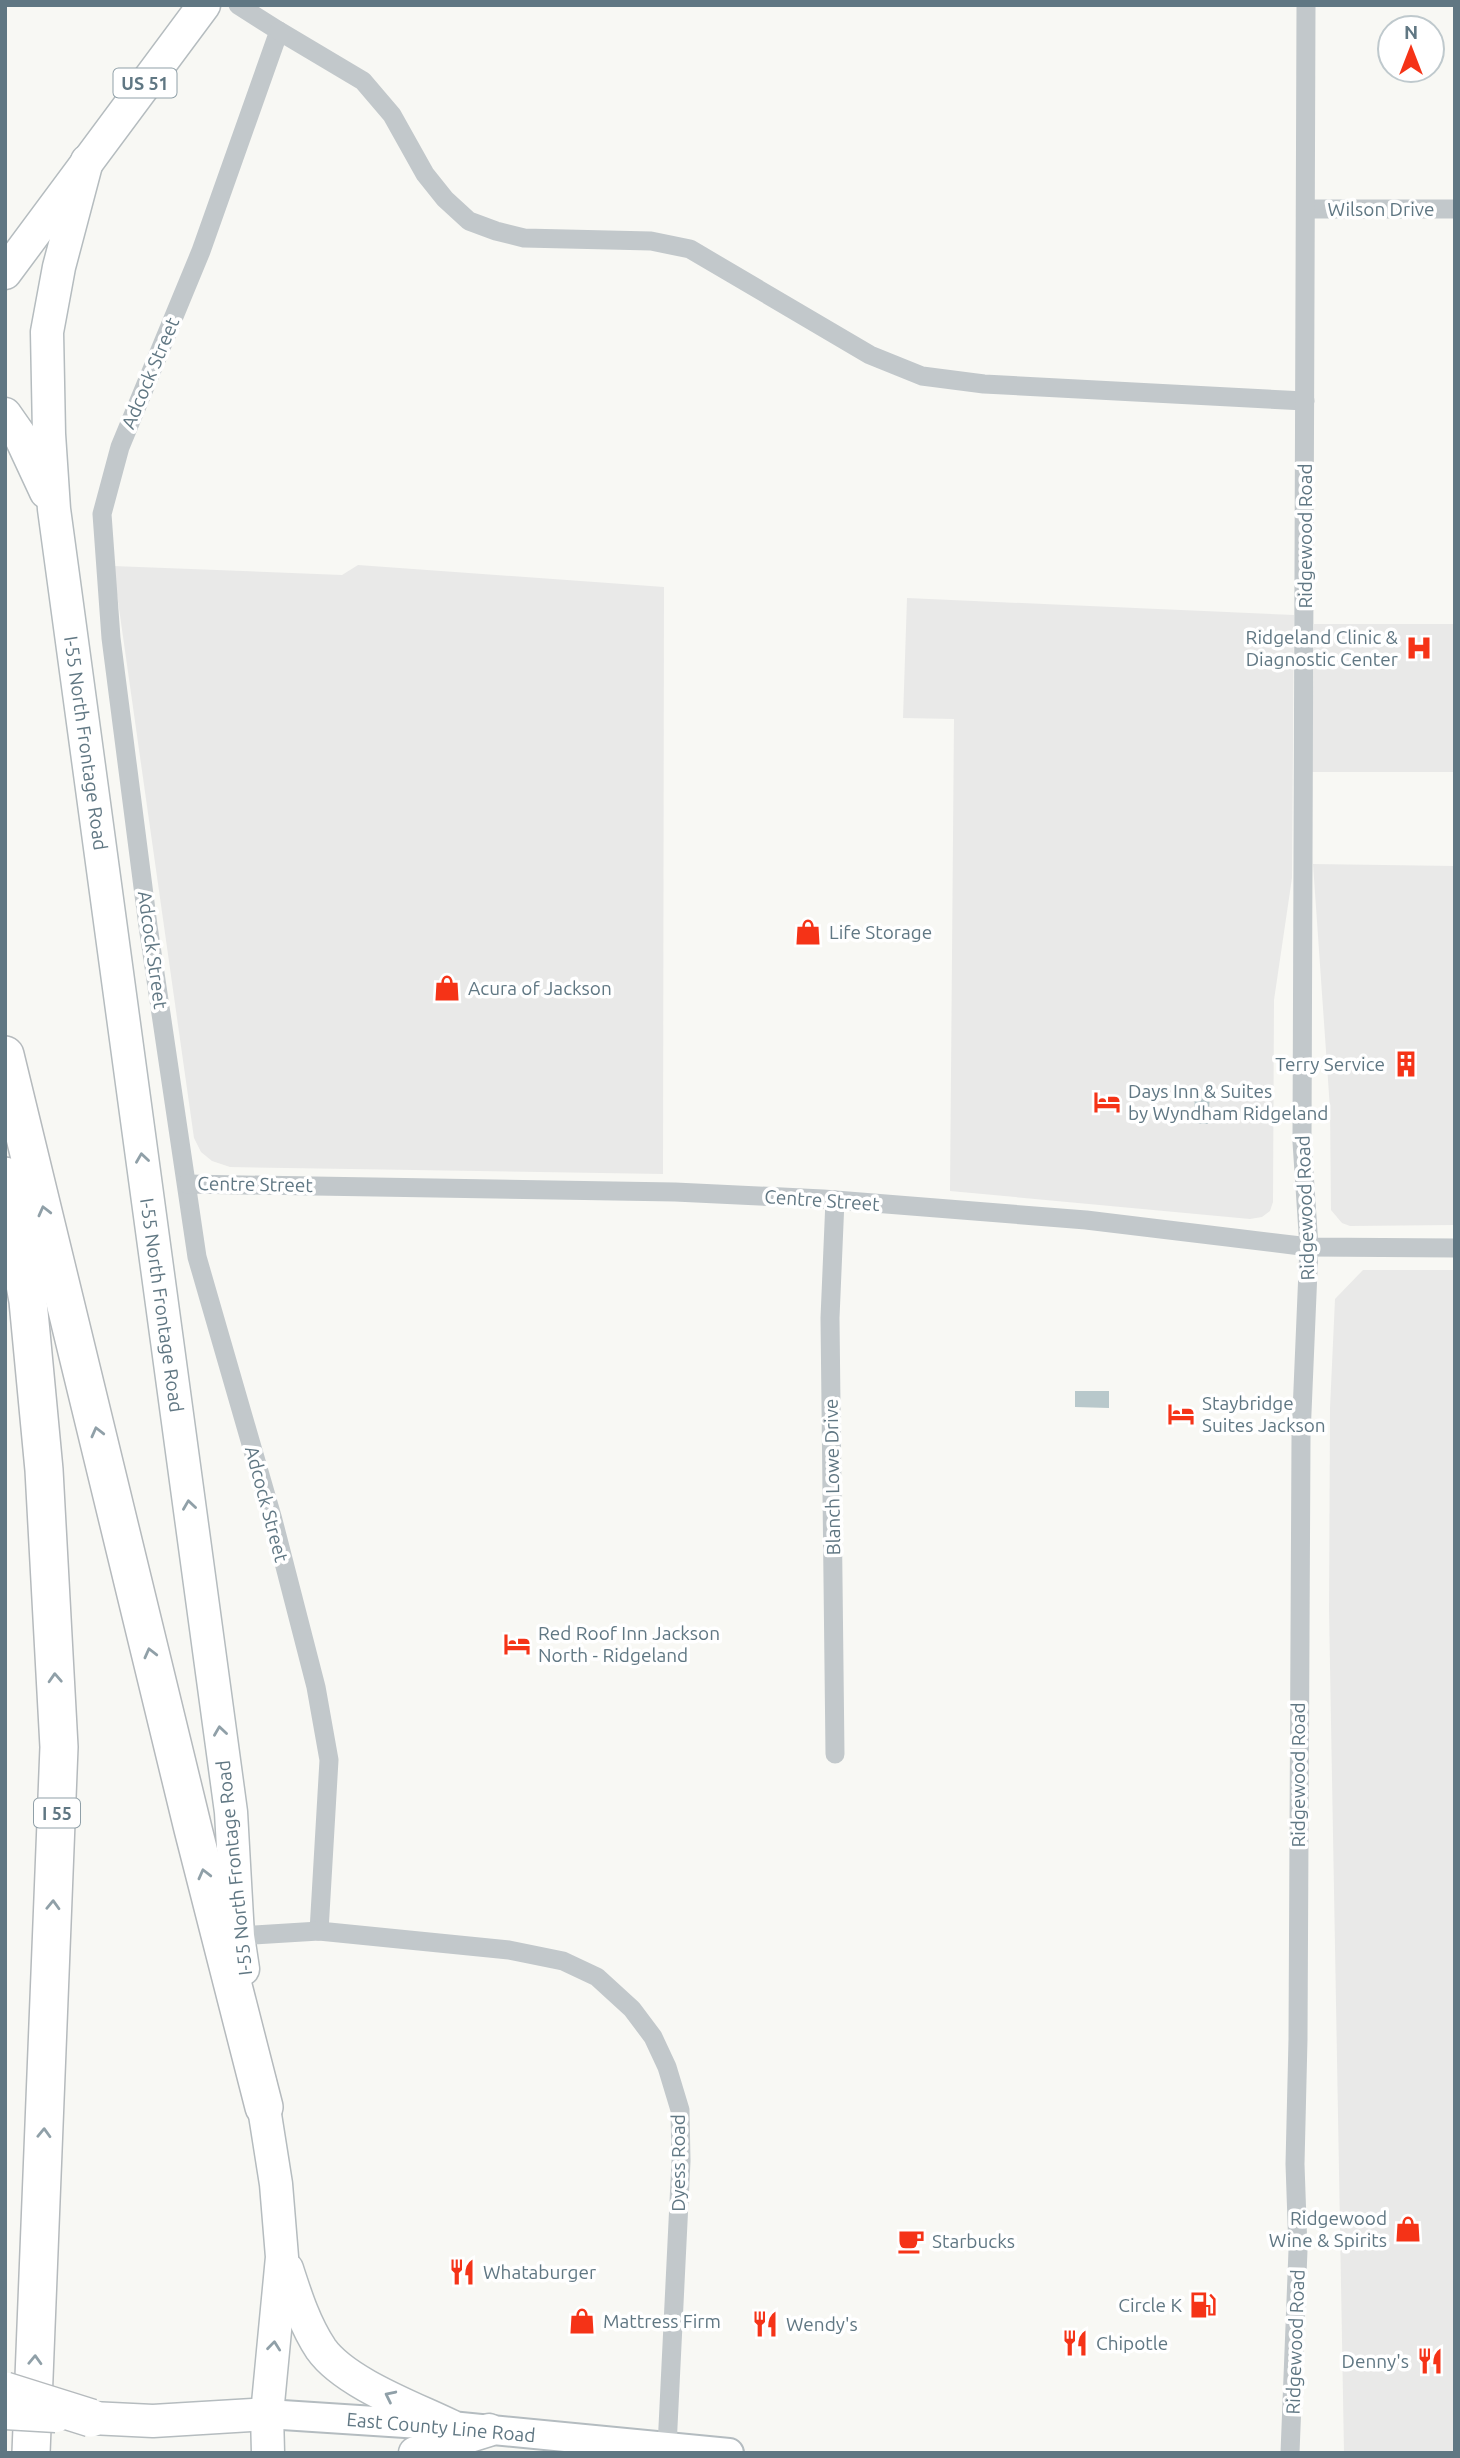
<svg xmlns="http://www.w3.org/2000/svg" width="1460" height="2458" font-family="Ubuntu,sans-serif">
<rect width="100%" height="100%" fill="#f8f8f4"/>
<!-- built -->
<g fill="#e9e9e8">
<path d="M358,565L664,587L663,1174L230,1167L212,1161L201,1152L194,1138L113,566L342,575Z"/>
<path d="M907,598L1294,615L1292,878L1274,1000L1273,1202L1270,1211L1262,1217L1250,1219L950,1191L954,719L903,718Z"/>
<path d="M1314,624H1455V772H1312Z"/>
<path d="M1313,864L1455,866V1225L1350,1226L1342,1223L1331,1210L1330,1109Z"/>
<path d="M1363,1270H1455V2453H1344L1329,1610L1330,1408L1335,1299Z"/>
</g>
<!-- water -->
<g fill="#b8c8cb">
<path d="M1195,1092H1208L1210,1095L1208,1124L1194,1123Z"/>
<path d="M1075,1391H1109V1408L1075,1407Z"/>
</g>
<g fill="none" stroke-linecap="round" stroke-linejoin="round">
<!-- secondary casing -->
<g stroke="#b4bcc0" stroke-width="32">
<path id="secondary" d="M267,2414L451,2426L729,2453"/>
</g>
<!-- primary casing -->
<g stroke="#b5bcbf" stroke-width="35">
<g id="primary">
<path d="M87,161L59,267L47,332L49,434L54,509L231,1812L238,1936L243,1969"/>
<path d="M5,273L204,5"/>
<path d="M5,414L19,434L46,492"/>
<path d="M260,2083L276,2184L282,2257L267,2414L268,2453"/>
<path d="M287,2269C296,2297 305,2325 321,2349C345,2383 414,2408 451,2426"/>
<path d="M91,2418L153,2421L267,2414"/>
<path d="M415,2453L489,2430"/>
</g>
</g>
<!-- motorway casing -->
<g stroke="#b5babd" stroke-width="40">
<g id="motorway">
<path d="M5,1055L193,1829L264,2107"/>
<path d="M5,1176L28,1301L44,1470L59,1747L31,2453"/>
</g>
</g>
<!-- minor -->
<g stroke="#c2c8cb" stroke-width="19">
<path d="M238,5L279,31L201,251L120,447L102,514L111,638L148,926L197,1257L273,1520L316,1687L329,1760L319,1931"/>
<path d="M279,31L363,81L392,115L425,174L445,199L469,221L496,231L524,238L651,241L690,249L870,355L922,376L984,384L1305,401"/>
<path d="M1307,209H1455"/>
<path d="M187,1184L675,1192L823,1199L1086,1220L1309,1247L1455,1248"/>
<path d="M835,1754L830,1318L835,1200"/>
<path d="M238,1936L319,1931L509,1950L563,1961L597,1977L632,2009L653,2037L667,2067L680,2110L681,2161L667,2447"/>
<path d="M1290,2453L1298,2250L1295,2164L1298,2039L1301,1436L1309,1247L1302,1142L1306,5"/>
</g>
<!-- secondary -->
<use href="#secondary" stroke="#fff" stroke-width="28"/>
<!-- primary -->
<use href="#primary" stroke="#fff" stroke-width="32"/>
<!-- motorway -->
<use href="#motorway" stroke="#fff" stroke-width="37"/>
<!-- primary-bridge casing -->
<g stroke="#b5bcbf" stroke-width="35" stroke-linecap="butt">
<path id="primary-bridge" d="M5,2413L56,2416"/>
</g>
<!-- motorway-bridge casing -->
<g stroke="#b5babd" stroke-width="40" stroke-linecap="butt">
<path id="motorway-bridge" d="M5,2391L91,2418"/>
</g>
<!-- primary-bridge -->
<use href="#primary-bridge" stroke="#fff" stroke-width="32"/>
<!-- motorway-bridge -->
<use href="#motorway-bridge" stroke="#fff" stroke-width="37"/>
</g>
<!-- one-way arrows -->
<defs><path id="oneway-chevron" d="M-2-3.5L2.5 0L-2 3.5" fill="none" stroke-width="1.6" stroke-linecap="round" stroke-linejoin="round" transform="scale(1.75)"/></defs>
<g stroke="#90a0a8">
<use href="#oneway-chevron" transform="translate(142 1158) rotate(-98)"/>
<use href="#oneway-chevron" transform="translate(44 1211) rotate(-104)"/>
<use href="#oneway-chevron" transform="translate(97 1432) rotate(-104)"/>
<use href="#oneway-chevron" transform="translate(189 1505) rotate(-98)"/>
<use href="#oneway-chevron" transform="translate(150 1653) rotate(-104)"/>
<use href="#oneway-chevron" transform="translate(55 1678) rotate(-93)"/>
<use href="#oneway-chevron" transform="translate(220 1731) rotate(-98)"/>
<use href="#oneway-chevron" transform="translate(204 1874) rotate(-104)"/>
<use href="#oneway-chevron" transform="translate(53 1905) rotate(-88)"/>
<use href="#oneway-chevron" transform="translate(44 2133) rotate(-88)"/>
<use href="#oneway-chevron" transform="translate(274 2346) rotate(-84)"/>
<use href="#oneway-chevron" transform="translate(35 2360) rotate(-88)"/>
<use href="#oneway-chevron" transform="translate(390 2396) rotate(-154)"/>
</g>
<!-- icons -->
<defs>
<g id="hospital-bare" transform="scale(2.1)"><path d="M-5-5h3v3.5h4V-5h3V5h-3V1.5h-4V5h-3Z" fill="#f53317" stroke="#fff" stroke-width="2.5" paint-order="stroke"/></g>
<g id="shop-bare" transform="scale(2.1)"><path d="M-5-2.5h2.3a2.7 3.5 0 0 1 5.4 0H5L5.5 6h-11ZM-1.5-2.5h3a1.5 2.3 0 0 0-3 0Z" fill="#f53317" stroke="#fff" stroke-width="2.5" paint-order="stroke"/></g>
<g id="building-bare" transform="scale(2.1)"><path d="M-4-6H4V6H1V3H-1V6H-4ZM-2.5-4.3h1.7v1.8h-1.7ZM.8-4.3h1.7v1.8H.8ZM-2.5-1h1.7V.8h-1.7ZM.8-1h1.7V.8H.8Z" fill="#f53317" stroke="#fff" stroke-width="2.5" paint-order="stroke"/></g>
<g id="hotel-bare" transform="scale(2.1)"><path d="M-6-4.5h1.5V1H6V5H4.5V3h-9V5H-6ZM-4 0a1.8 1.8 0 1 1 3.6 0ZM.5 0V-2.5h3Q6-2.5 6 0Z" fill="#f53317" stroke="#fff" stroke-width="2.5" paint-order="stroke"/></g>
<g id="cafe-bare" transform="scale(2.1)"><path d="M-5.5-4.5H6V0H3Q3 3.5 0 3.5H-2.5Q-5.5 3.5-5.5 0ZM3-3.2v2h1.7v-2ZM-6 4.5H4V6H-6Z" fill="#f53317" stroke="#fff" stroke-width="2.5" paint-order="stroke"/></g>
<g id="restaurant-bare" transform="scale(2.1)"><path d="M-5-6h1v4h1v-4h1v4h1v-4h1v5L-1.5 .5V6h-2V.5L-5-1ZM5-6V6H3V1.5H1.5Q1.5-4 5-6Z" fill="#f53317" stroke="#fff" stroke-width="2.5" paint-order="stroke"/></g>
<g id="fuel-bare" transform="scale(2.1)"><path d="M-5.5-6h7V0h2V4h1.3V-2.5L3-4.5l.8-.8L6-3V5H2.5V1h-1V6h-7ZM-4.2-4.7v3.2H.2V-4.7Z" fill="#f53317" stroke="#fff" stroke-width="2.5" paint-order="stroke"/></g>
</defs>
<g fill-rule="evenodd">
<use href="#hospital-bare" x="1419" y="648"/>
<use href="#shop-bare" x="808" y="932"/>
<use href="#shop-bare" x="447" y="988"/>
<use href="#building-bare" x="1406" y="1064"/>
<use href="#hotel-bare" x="1107" y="1102"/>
<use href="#hotel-bare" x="1181" y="1414"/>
<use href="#hotel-bare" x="517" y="1644"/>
<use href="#shop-bare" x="1408" y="2229"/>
<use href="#cafe-bare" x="911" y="2241"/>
<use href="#restaurant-bare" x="462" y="2272"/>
<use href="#fuel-bare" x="1203" y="2305"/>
<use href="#shop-bare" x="582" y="2321"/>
<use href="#restaurant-bare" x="765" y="2324"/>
<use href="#restaurant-bare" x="1075" y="2343"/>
<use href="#restaurant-bare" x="1430" y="2361"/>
</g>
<g text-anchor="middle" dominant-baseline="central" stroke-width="7" stroke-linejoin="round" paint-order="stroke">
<!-- shield labels -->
<g fill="#fff" stroke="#90a0a8" stroke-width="2">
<rect x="113.5" y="68.5" width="63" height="29" rx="5"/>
<rect x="34" y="1798.5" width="46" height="29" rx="5"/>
</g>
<g font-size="18" font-weight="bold" fill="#607783">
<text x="145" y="83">US 51</text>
<text x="57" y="1813">I 55</text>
</g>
<!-- street labels -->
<g font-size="19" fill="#607783" stroke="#fff">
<text x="1381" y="209">Wilson Drive</text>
<text transform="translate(150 373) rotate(-67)">Adcock Street</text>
<text transform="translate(1305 536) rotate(-90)">Ridgewood Road</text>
<text transform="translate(86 743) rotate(82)">I-55 North Frontage Road</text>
<text transform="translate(153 950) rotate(82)">Adcock Street</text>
<text transform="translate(255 1184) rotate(1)">Centre Street</text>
<text transform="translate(822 1200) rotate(4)">Centre Street</text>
<text transform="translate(1305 1208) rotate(-92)">Ridgewood Road</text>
<text transform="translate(162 1305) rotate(82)">I-55 North Frontage Road</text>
<text transform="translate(832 1477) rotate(-91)">Blanch Lowe Drive</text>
<text transform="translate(267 1504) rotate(75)">Adcock Street</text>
<text transform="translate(1298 1775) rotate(-90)">Ridgewood Road</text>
<text transform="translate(234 1868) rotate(-96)">I-55 North Frontage Road</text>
<text transform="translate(678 2163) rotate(-90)">Dyess Road</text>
<text transform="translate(1295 2342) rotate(-88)">Ridgewood Road</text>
<text transform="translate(441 2427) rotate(5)">East County Line Road</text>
</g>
<!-- poi labels -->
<g font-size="19" fill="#607783" stroke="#fff" text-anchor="start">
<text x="1398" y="637" text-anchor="end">Ridgeland Clinic &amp;<tspan x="1398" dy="22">Diagnostic Center</tspan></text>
<text x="829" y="932">Life Storage</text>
<text x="468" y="988">Acura of Jackson</text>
<text x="1385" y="1064" text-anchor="end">Terry Service</text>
<text x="1128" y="1091">Days Inn &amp; Suites<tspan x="1128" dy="22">by Wyndham Ridgeland</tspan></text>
<text x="1202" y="1403">Staybridge<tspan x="1202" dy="22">Suites Jackson</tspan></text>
<text x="538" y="1633">Red Roof Inn Jackson<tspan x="538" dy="22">North - Ridgeland</tspan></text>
<text x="1387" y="2218" text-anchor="end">Ridgewood<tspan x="1387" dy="22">Wine &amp; Spirits</tspan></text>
<text x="932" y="2241">Starbucks</text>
<text x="483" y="2272">Whataburger</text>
<text x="1182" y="2305" text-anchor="end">Circle K</text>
<text x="603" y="2321">Mattress Firm</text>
<text x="786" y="2324">Wendy's</text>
<text x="1096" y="2343">Chipotle</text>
<text x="1409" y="2361" text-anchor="end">Denny's</text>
</g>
</g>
<!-- border -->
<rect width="1460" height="2458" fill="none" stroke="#607783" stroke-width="14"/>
<!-- north arrow -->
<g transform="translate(1411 49)"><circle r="33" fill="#ffffff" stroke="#bfc9cd" stroke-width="2"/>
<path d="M0-5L12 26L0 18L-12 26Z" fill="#f53317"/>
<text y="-10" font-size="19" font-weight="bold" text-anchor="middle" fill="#607783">N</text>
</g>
</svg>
